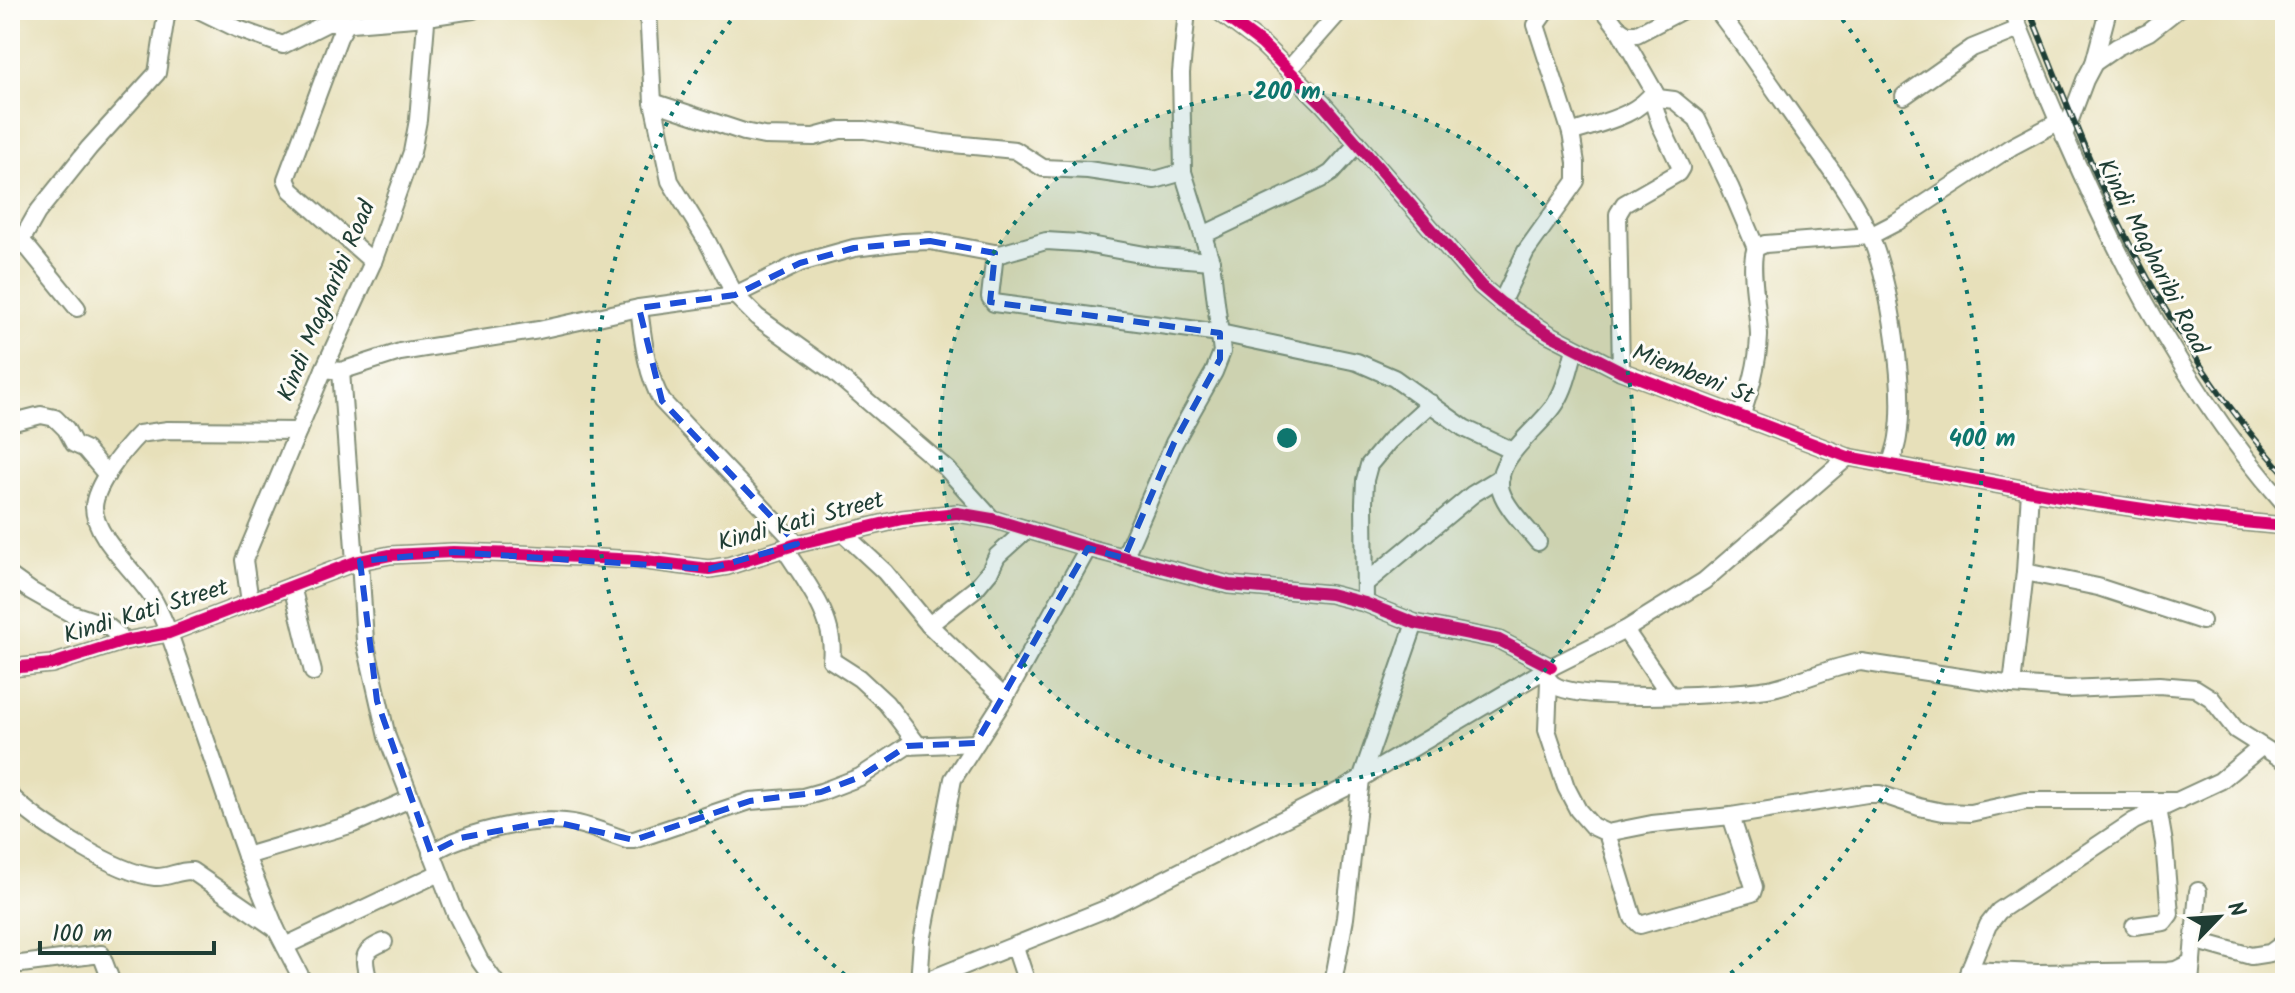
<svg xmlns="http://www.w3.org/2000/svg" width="2295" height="993" font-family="Kalam,sans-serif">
<rect width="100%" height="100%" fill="#fdfcf7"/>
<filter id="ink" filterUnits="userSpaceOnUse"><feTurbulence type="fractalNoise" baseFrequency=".0125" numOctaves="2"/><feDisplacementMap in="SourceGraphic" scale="16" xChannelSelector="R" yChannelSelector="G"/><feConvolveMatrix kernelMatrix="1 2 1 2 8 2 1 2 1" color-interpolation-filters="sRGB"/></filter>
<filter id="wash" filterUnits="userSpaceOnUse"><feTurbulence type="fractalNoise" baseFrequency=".006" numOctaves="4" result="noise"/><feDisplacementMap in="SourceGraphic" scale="32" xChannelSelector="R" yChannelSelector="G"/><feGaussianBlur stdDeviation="1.8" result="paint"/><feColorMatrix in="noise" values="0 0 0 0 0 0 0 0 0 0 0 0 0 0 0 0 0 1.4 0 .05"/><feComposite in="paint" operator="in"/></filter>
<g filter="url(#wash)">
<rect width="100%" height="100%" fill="#e7e0ba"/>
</g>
<g filter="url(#ink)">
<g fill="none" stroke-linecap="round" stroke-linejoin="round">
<!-- minor casing -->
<g stroke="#838e77" stroke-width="20">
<g id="minor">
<path d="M199,10L238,29L283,45L327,23H348"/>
<path d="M648,10L653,102L670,181L707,241L735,295L757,317L831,370L947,469L992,519"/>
<path d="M1217,10L1262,44L1323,104L1481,286L1501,303L1549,334L1621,371L1848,457L2076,499L2211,519L2285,526"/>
<path d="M1604,10L1617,27L1627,34H1637L1683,10"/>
<path d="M1717,10C1747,49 1774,89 1802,129C1826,163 1855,199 1871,238C1890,284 1906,387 1898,437C1897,446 1893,456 1890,466"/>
<path d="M2012,10C2083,184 2158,362 2285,504"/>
<path d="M1618,28L1658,98L1674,100L1697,119L1730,187L1756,248"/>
<path d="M2094,63L2108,10"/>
<path d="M1289,69L1341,10"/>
<path d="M1904,96L1972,48L2019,29"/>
<path d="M653,102L744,132L764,136L814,137L840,130H865L943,143L1015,150L1043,168L1088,170L1155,180L1183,172"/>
<path d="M1571,133C1598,123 1637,117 1654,91"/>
<path d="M2064,136L2085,80L2094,63L2117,47L2149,32L2177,10"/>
<path d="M1203,235L1321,179L1331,173L1358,143"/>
<path d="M10,241H21L28,248L77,308"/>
<path d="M21,241L37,213L89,148L157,73L167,10"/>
<path d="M995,253L990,297L994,303L1220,333L1357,362L1394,378L1464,428L1513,451"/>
<path d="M373,262L291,190L286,179L339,37L346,25L352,23L427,17L473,10"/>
<path d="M1501,303L1526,251L1576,181V163L1571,133L1536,25L1543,15L1542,10"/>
<path d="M639,308C643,339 646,373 662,401L797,544"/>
<path d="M324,369L341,371L400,352L539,330L639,308L735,295L800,263L854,248L903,242L930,241L1000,254L1046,241L1079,243L1151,256L1211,261"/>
<path d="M341,371L355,562"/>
<path d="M1621,371L1618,214L1624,204L1678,173L1681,168L1660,124L1651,96"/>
<path d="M1741,417C1750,390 1758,365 1759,336C1759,313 1748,264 1756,248L1765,244L1870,236L1897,222L2011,147L2058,122"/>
<path d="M10,423L41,415L55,418L66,429L74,444L85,449L107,475"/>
<path d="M298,431L168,430L139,434C124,449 95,485 94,507C94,538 138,573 153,599C159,609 164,622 169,633L246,856L276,929L304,983"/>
<path d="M843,533L885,572L929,625L1005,698"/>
<path d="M1538,542C1526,527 1507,509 1501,491C1492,458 1542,427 1556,403C1566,387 1570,367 1575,349"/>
<path d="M784,548C805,581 837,619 831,660L859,678L886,703L918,745"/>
<path d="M1124,558L1174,443L1214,372L1222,352L1211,261L1183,172L1181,73L1187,10"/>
<path d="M360,561L365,641L387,737L455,912L480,961L496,983"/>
<path d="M2025,572L2098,587L2202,621"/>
<path d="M10,576L31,591L70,613L106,625L125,641"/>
<path d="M1367,582L1473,494L1501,477"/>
<path d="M292,586L313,672"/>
<path d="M250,602L244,560L324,369L373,262L412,152L418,120L427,10"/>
<path d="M1365,603L1364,503L1365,480L1369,465L1389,441L1431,403"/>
<path d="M929,625L975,589L990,571L997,556L1027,529"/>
<path d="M1625,630L1670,695"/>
<path d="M10,668L52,664L125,641L169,633L355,562L390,555L453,552L520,554L638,560L709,569L728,566L797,544L902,519L957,513L992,519L1088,548L1229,585L1330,594L1365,603L1415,623L1499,640L1551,667"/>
<path d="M1543,671C1546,676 1549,682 1554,685C1581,703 1738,695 1773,688C1803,681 1830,667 1861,662L2012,685L2068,689L2159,685L2195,688L2211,698L2236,730L2285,761"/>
<path d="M1549,681L1547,730L1566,787L1578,810L1592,826L1607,833L1652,824L1731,816L1867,794H1880L1919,807L1943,812L1970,813L2026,801H2179"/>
<path d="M2012,685L2025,572L2030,491"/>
<path d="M10,795C37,823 116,873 155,877C168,878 179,870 192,871L276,929"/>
<path d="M1607,833L1633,918L1640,925L1752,893L1754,887L1731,816"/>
<path d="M431,853C468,831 536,815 578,824C595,828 611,835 627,840H634L750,801L803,797L821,792L860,777L907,746L976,743"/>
<path d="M246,856L353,824L410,799"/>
<path d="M2134,926L2164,922L2170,914L2164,843L2158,808"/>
<path d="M2194,940L2251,956L2270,953L2285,942"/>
<path d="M285,946L439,873"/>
<path d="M1015,947L1027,983"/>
<path d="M21,964L101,954L112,983"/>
<path d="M1969,970L2037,973L2168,971L2176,970L2192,962"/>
<path d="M369,983C364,959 359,952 384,942"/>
<path d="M919,983L922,941L953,779L1005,698L1088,548"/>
<path d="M921,983L1108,908L1345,788L1543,671L1625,630L1704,581L1848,457"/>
<path d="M1333,983L1345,918L1361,779L1415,623"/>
<path d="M1964,983L1988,925L1999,911L2134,821L2220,781L2261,747"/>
<path d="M2190,983L2198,891"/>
</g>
</g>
<!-- minor -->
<use href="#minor" stroke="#fff" stroke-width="16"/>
<!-- rail casing -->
<g stroke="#1f3d34" stroke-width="6">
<path id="rail" d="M2029,10C2058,80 2084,152 2117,219C2162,311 2216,398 2285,474"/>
</g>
<!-- rail -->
<use href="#rail" stroke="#fdfcf7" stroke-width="3" stroke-dasharray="9" stroke-linecap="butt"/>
<!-- cycleway casing -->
<g stroke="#fdfcf7" stroke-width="17">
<g id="cycleway">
<path d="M1217,10L1262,44L1323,104L1481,286L1501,303L1549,334L1621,371L1848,457L2076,499L2211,519L2285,526"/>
<path d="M10,668L52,664L125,641L169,633L355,562L390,555L453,552L520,554L638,560L709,569L728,566L797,544L902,519L957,513L992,519L1088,548L1229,585L1330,594L1365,603L1415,623L1499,640L1551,667"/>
</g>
</g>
<!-- cycleway -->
<use href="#cycleway" stroke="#d6006c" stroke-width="12"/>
</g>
</g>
<!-- marked area -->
<path fill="none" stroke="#1d4ed8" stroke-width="6" stroke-dasharray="16 10" stroke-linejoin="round" d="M930,241L995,253L990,302L1220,333V359L1174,443L1124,558L1088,548L976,743L907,746L860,777L821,792L750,801L634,840L551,821L460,838L431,853L377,701L360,561L453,552L709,569L797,544L662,401L639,308L735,295L800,263L854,248Z"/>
<!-- distance rings -->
<circle cx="1287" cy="438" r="347" fill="#0f766e" fill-opacity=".12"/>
<g fill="none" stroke="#0f766e" stroke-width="4" stroke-dasharray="4 8">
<circle cx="1287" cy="438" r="347"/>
<path d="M854 982A695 695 0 0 1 739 10M1835 10A695 695 0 0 1 1720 982"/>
</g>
<g text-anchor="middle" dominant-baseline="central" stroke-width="6" stroke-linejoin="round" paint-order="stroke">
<!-- street labels -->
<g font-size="24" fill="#1f3d34" stroke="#fdfcf7">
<text transform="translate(2152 257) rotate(63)">Kindi Magharibi Road</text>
<text transform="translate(327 301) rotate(-67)">Kindi Magharibi Road</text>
<text transform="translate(1693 375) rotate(21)">Miembeni St</text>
<text transform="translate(801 522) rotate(-15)">Kindi Kati Street</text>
<text transform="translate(146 612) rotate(-17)">Kindi Kati Street</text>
</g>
</g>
<circle cx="1287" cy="438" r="12" fill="#0f766e" stroke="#fdfcf7" stroke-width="4"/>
<g font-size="24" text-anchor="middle" font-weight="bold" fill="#0f766e" stroke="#fdfcf7" stroke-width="6" stroke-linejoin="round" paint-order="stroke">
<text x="1287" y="99">200 m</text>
<text x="1982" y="446">400 m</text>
</g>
<!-- margin -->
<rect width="2295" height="993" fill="none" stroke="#fdfcf7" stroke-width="40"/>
<!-- north arrow -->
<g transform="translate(2219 917) rotate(65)" stroke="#fdfcf7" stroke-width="6" paint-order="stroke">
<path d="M0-6L14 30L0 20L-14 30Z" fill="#1f3d34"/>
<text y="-12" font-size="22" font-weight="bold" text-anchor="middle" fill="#1f3d34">N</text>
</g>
<!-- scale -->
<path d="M40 941v12h174v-12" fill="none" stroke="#1f3d34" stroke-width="4"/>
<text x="52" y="941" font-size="24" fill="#1f3d34" stroke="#fdfcf7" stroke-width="6" paint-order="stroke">100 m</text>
</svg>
